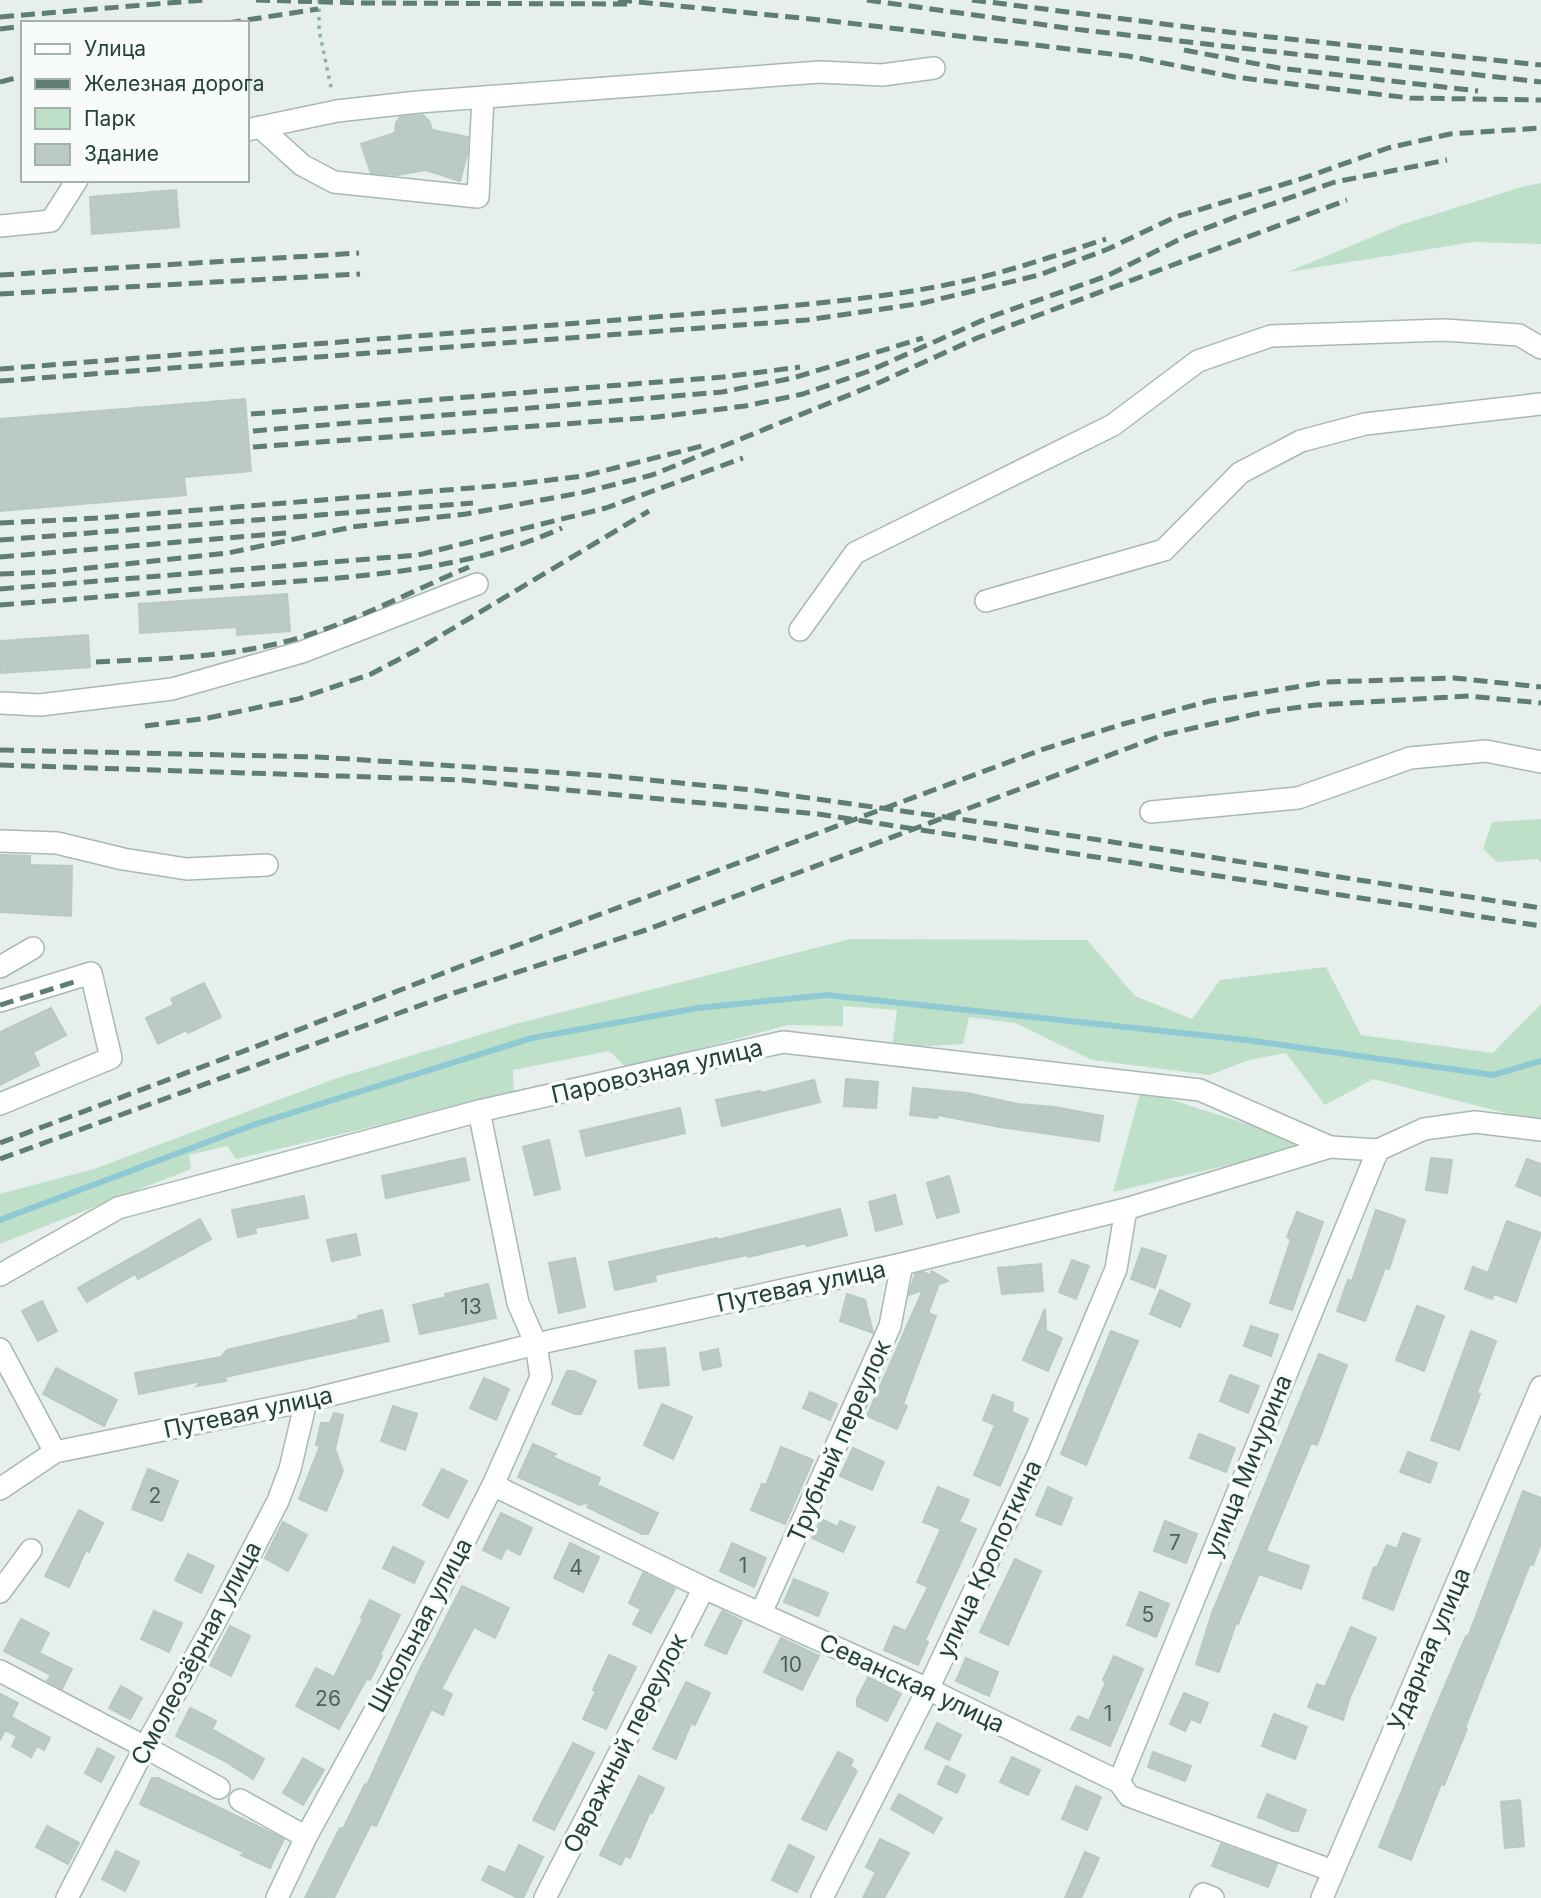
<svg xmlns="http://www.w3.org/2000/svg" width="1541" height="1898" font-family="Inter,sans-serif">
<rect width="100%" height="100%" fill="#e6efeb"/>
<!-- green -->
<g fill="#bfe0c8">
<path d="M1541,183V244L1474,242L1288,272L1403,224L1522,187Z"/>
<path d="M1541,819V863L1538,859L1497,862L1483,849L1492,822Z"/>
<path d="M851,939L1087,940L1135,996L1192,1019L1220,980L1326,967L1361,1035L1493,1053L1541,1004V1122L1373,1079L1325,1105L1286,1053L1249,1060L1210,1075L1092,1060L1015,1023L969,1017L963,1044L892,1048L897,1010L843,1006V1026L788,1025L627,1068L609,1051L513,1070L514,1093L236,1159L227,1146L189,1155L191,1169L0,1244V1194L94,1169L337,1078L519,1023Z"/>
<path d="M1141,1090L1313,1145L1113,1192Z"/>
</g>
<g fill="none" stroke-linecap="round" stroke-linejoin="round">
<!-- stream -->
<path stroke="#8ec9d4" stroke-width="6" d="M0,1220L253,1125L532,1038L698,1008L827,995L1247,1040L1493,1075L1541,1061"/>
</g>
<!-- building -->
<g fill="#bbcac4" stroke="#b8c9c2" stroke-width="2">
<path d="M423,115L429,121L432,130L468,137L467,154L460,181L426,170L397,175L371,173L361,144L395,133L396,123L400,117Z"/>
<path d="M176,190L179,227L92,234L90,197Z"/>
<path d="M245,399L251,471L184,477L186,495L0,511V419Z"/>
<path d="M287,594L290,631L237,635V627L140,633L139,604Z"/>
<path d="M88,635L90,667L0,673V641Z"/>
<path d="M0,855L30,856V865L72,866L71,916L0,912Z"/>
<path d="M204,983L221,1017L188,1033L186,1030L158,1044L146,1018L174,1005L171,999Z"/>
<path d="M51,1008L66,1035L33,1052L39,1065L0,1085V1032Z"/>
<path d="M846,1079L878,1082L876,1108L844,1106Z"/>
<path d="M814,1080L820,1102L722,1126L716,1100L760,1091L761,1093Z"/>
<path d="M913,1088L967,1093L1018,1104L1054,1107L1103,1116L1099,1141L1000,1127L938,1115L937,1118L910,1115Z"/>
<path d="M680,1108L685,1133L586,1156L580,1131Z"/>
<path d="M549,1140L560,1189L535,1195L523,1147Z"/>
<path d="M465,1158L469,1180L386,1198L382,1176Z"/>
<path d="M1431,1158L1452,1160L1447,1193L1426,1190Z"/>
<path d="M1527,1159L1541,1164V1196L1516,1186Z"/>
<path d="M949,1176L959,1212L937,1218L927,1183Z"/>
<path d="M895,1195L902,1224L876,1231L869,1202Z"/>
<path d="M304,1196L308,1218L255,1228L256,1233L238,1237L232,1210Z"/>
<path d="M840,1209L847,1235L807,1246L806,1243L748,1257L747,1255L655,1275L656,1281L615,1290L609,1262L717,1238V1240Z"/>
<path d="M1376,1210L1405,1220L1389,1269L1385,1268L1365,1321L1337,1311L1348,1280L1352,1281Z"/>
<path d="M1297,1212L1323,1222L1292,1310L1270,1303L1291,1239L1287,1237Z"/>
<path d="M200,1219L211,1239L138,1279L135,1274L87,1302L78,1288Z"/>
<path d="M1507,1221L1541,1233L1516,1302L1494,1294L1492,1299L1465,1289L1473,1267L1488,1273Z"/>
<path d="M356,1234L360,1255L332,1261L327,1240Z"/>
<path d="M1142,1248L1166,1256L1155,1288L1131,1279Z"/>
<path d="M575,1258L585,1307L559,1313L549,1263Z"/>
<path d="M1072,1260L1089,1266L1076,1299L1059,1292Z"/>
<path d="M1041,1264L1043,1291L1002,1294L998,1268Z"/>
<path d="M932,1271L948,1281L939,1284L928,1313L936,1316L903,1404L907,1406L897,1429L867,1416L923,1290L909,1295L915,1274L923,1272L930,1275Z"/>
<path d="M488,1284L496,1318L420,1334L413,1305L446,1297L445,1294Z"/>
<path d="M1160,1290L1190,1304L1180,1327L1150,1314Z"/>
<path d="M847,1294L865,1300L873,1333L840,1321Z"/>
<path d="M42,1301L57,1331L38,1341L22,1311Z"/>
<path d="M1417,1306L1444,1316L1424,1371L1396,1360Z"/>
<path d="M1045,1309L1046,1331L1062,1338L1048,1371L1023,1360Z"/>
<path d="M382,1310L389,1341L225,1377L226,1381L197,1386L202,1381L139,1394L135,1373L221,1357L227,1350L359,1319L358,1316Z"/>
<path d="M1251,1326L1278,1335L1271,1356L1244,1346Z"/>
<path d="M1111,1331L1138,1341L1086,1465L1061,1454Z"/>
<path d="M1471,1331L1496,1341L1477,1393L1480,1394L1459,1450L1431,1440Z"/>
<path d="M665,1348L669,1385L639,1388L635,1351Z"/>
<path d="M718,1349L721,1366L703,1370L700,1353Z"/>
<path d="M1319,1354L1347,1365L1317,1445L1311,1443L1266,1551L1309,1566L1301,1589L1259,1574L1238,1624L1236,1623L1219,1672L1196,1664L1212,1613Z"/>
<path d="M56,1368L117,1400L104,1426L43,1394Z"/>
<path d="M567,1371H573L596,1381L581,1414H575L552,1404Z"/>
<path d="M1230,1375L1259,1386L1248,1413L1220,1401Z"/>
<path d="M484,1378L509,1389L496,1420L470,1408Z"/>
<path d="M810,1392L837,1404L830,1420L803,1408Z"/>
<path d="M993,1395L1013,1403L1012,1412L1028,1419L1000,1486L974,1475L995,1425L983,1420Z"/>
<path d="M662,1404L692,1417L673,1459L644,1445Z"/>
<path d="M393,1406L417,1414L405,1450L381,1441Z"/>
<path d="M334,1413L343,1415L335,1449L343,1471L326,1511L299,1499L320,1446L316,1445L321,1423H330Z"/>
<path d="M1199,1434L1235,1448L1226,1472L1190,1458Z"/>
<path d="M533,1444L556,1454L552,1457L600,1478L597,1485L658,1513L648,1534H642L587,1507L590,1502L580,1505L518,1477Z"/>
<path d="M781,1447L813,1460L785,1524L751,1510L762,1484L766,1485Z"/>
<path d="M853,1448L884,1462L872,1490L840,1476Z"/>
<path d="M1408,1452L1437,1463L1430,1483L1400,1472Z"/>
<path d="M148,1469L178,1481L162,1521L132,1509Z"/>
<path d="M442,1469L467,1481L448,1518L423,1505Z"/>
<path d="M938,1487L969,1500L959,1522L976,1529L925,1640L928,1642L918,1665L884,1650L894,1626L906,1631L928,1587L917,1582L941,1529L923,1522Z"/>
<path d="M1048,1487L1072,1498L1061,1525L1036,1515Z"/>
<path d="M1523,1491L1541,1498V1543L1533,1565L1530,1564L1465,1728L1467,1729L1444,1785L1441,1784L1411,1860L1379,1847L1433,1714L1466,1636L1468,1637Z"/>
<path d="M79,1510L103,1523L89,1552L86,1550L69,1587L45,1576Z"/>
<path d="M501,1513L532,1528L520,1555L506,1548L501,1559L483,1550Z"/>
<path d="M821,1519L838,1527L840,1521L855,1527L843,1552L812,1538Z"/>
<path d="M1165,1521L1197,1534L1186,1563L1154,1551Z"/>
<path d="M283,1522L307,1535L288,1571L265,1558Z"/>
<path d="M1403,1533L1420,1539L1393,1610L1363,1598L1374,1567L1377,1568L1387,1545L1397,1549Z"/>
<path d="M570,1543L599,1557L583,1592L554,1578Z"/>
<path d="M732,1543L766,1558L754,1587L720,1571Z"/>
<path d="M393,1547L424,1562L414,1583L383,1568Z"/>
<path d="M188,1554L214,1566L201,1593L175,1580Z"/>
<path d="M1015,1559L1041,1571L1008,1645L980,1632Z"/>
<path d="M643,1573L675,1589L651,1633L633,1624L641,1609L629,1603Z"/>
<path d="M794,1579L828,1593L818,1616L784,1602Z"/>
<path d="M462,1586L509,1608L495,1638L474,1627L441,1689L452,1694L443,1715L431,1709L376,1826L371,1824L334,1898H305L340,1828L343,1829L365,1784L367,1785L417,1675Z"/>
<path d="M1140,1592L1169,1604L1156,1637L1127,1625Z"/>
<path d="M370,1600L400,1615L380,1655L382,1656L370,1680L367,1678L339,1729L296,1706L316,1668L334,1677L363,1619L361,1618Z"/>
<path d="M154,1611L182,1623L169,1652L141,1639Z"/>
<path d="M722,1611L742,1621L726,1654L705,1645Z"/>
<path d="M21,1619L49,1633L39,1653L72,1669L62,1689L47,1681L51,1675L4,1651Z"/>
<path d="M230,1626L250,1636L231,1676L210,1665Z"/>
<path d="M1351,1627L1376,1638L1350,1697L1343,1720L1308,1707L1317,1684L1325,1687Z"/>
<path d="M781,1638L819,1656L802,1690L764,1672Z"/>
<path d="M609,1655L636,1667L606,1729L583,1719L596,1691L593,1690Z"/>
<path d="M1114,1656L1143,1669L1110,1746L1071,1729L1078,1716L1089,1721L1106,1682L1103,1680Z"/>
<path d="M966,1658L998,1672L989,1696L956,1681Z"/>
<path d="M868,1677L901,1694L887,1721L857,1706V1699Z"/>
<path d="M686,1682L710,1693L695,1725L691,1723L676,1759L653,1749Z"/>
<path d="M121,1686L142,1698L130,1719L109,1708Z"/>
<path d="M1184,1693L1208,1703L1200,1723L1191,1719L1185,1731L1170,1724Z"/>
<path d="M0,1694L18,1703L11,1717L50,1738L44,1750L37,1746L31,1757L12,1746L17,1736L5,1730L0,1740Z"/>
<path d="M190,1708L216,1721L212,1729L264,1759L253,1779L223,1760L176,1736Z"/>
<path d="M1274,1714L1307,1727L1295,1759L1262,1746Z"/>
<path d="M937,1723L961,1735L949,1760L925,1748Z"/>
<path d="M573,1743L594,1753L554,1830L533,1820Z"/>
<path d="M98,1748L114,1757L101,1782L85,1773Z"/>
<path d="M838,1752L853,1760L850,1766L857,1771L826,1830L802,1819Z"/>
<path d="M1153,1752L1191,1766L1185,1781L1148,1767Z"/>
<path d="M1012,1757L1040,1770L1028,1795L1000,1782Z"/>
<path d="M303,1758L324,1770L303,1805L283,1793Z"/>
<path d="M946,1766L965,1775L957,1793L938,1784Z"/>
<path d="M639,1776L664,1788L652,1813L650,1812L630,1858L625,1856L621,1865L600,1855Z"/>
<path d="M152,1778H158L284,1839L270,1868L241,1855L245,1853L140,1804Z"/>
<path d="M1076,1786L1101,1797L1087,1830L1062,1819Z"/>
<path d="M899,1794L942,1818L933,1833L891,1809Z"/>
<path d="M1267,1794L1306,1810L1298,1831H1292L1258,1817Z"/>
<path d="M1520,1800L1524,1846L1505,1848L1501,1802Z"/>
<path d="M47,1826L79,1843L68,1864L36,1847Z"/>
<path d="M880,1839L909,1853L884,1898H863L876,1872L866,1867Z"/>
<path d="M1221,1844L1277,1864L1268,1887L1212,1866Z"/>
<path d="M519,1845L543,1857L523,1898H518L482,1880L489,1866L505,1873Z"/>
<path d="M789,1845L814,1857L797,1892L772,1880Z"/>
<path d="M116,1851L139,1862L125,1891L102,1879Z"/>
<path d="M1085,1852L1099,1858L1081,1898H1065Z"/>
</g>
<g fill="none" stroke-linecap="round" stroke-linejoin="round">
<!-- minor casing -->
<g stroke="#a8b8b2" stroke-width="24">
<g id="minor">
<path d="M260,127L302,165L334,182L478,197L483,98"/>
<path d="M247,130L337,111L418,102L820,72L882,75L934,68"/>
<path d="M0,226L51,221L77,180"/>
<path d="M986,601L1164,550L1240,473L1301,441L1365,424L1541,404"/>
<path d="M800,630L855,553L1113,425L1198,361L1271,336L1444,330L1519,335L1541,348"/>
<path d="M0,703L40,705L172,689L302,652L477,584"/>
<path d="M1151,812L1298,798L1410,758L1486,751L1541,762"/>
<path d="M0,841L57,843L123,859L187,869L267,865"/>
<path d="M0,967L33,948"/>
<path d="M0,1001L91,973L111,1058L0,1104"/>
<path d="M0,1275L118,1208L479,1111L783,1042L1200,1090L1330,1147"/>
<path d="M0,1349L55,1452"/>
<path d="M493,1485L704,1588L928,1689L1119,1782L1129,1796L1333,1871"/>
<path d="M0,1489L55,1452L306,1401L536,1344L902,1264L1126,1209L1330,1147L1378,1150L1424,1129L1475,1122L1541,1130"/>
<path d="M0,1592L31,1550"/>
<path d="M761,1613L890,1326L902,1264"/>
<path d="M0,1671L145,1747L219,1788"/>
<path d="M1119,1782L1378,1150"/>
<path d="M240,1800L306,1837"/>
<path d="M67,1898L145,1747L215,1622L278,1501L290,1469L306,1401"/>
<path d="M277,1898L306,1837L418,1632L493,1485L541,1377L536,1344L518,1303L479,1111"/>
<path d="M545,1898L704,1588"/>
<path d="M822,1898L928,1689L1038,1455L1116,1269L1126,1209"/>
<path d="M1201,1898L1203,1894L1213,1898"/>
<path d="M1322,1898L1541,1387"/>
</g>
</g>
<!-- path -->
<path stroke="#86b3a5" stroke-width="3.5" stroke-dasharray="3.5 5" stroke-linecap="butt" d="M319,0V30L332,92"/>
<!-- minor -->
<use href="#minor" stroke="#fff" stroke-width="21"/>
<!-- rail -->
<g stroke="#5f7d75" stroke-width="5" stroke-dasharray="14 7" stroke-linecap="butt">
<path d="M256,0L363,3L627,4"/>
<path d="M618,0L831,21L1128,56L1234,77L1410,98L1541,100"/>
<path d="M867,0L1074,29L1541,82"/>
<path d="M972,0L1260,36L1541,65"/>
<path d="M0,17L204,0"/>
<path d="M227,23L318,9"/>
<path d="M0,29L23,26"/>
<path d="M1184,50L1279,68L1478,91"/>
<path d="M0,82L23,76"/>
<path d="M0,275L359,253"/>
<path d="M0,294L360,274"/>
<path d="M0,369L768,308C831,302 894,296 955,283C1006,273 1056,255 1106,239"/>
<path d="M0,381L807,320L923,303L1039,275L1108,249L1175,217L1301,179L1388,148L1450,134L1541,128"/>
<path d="M251,414L723,377L800,367"/>
<path d="M253,431L722,392L793,378L923,338"/>
<path d="M253,447L657,417L745,406L803,394L869,371L990,317L1107,276L1186,236L1243,214L1335,182L1447,160"/>
<path d="M0,523L100,518L508,485L583,476L702,446"/>
<path d="M0,540L473,503"/>
<path d="M0,557L286,533"/>
<path d="M0,574L50,572L228,553L352,527L466,514L585,492L652,475L876,384L977,338L1347,200"/>
<path d="M0,589L418,555L606,508L743,458"/>
<path d="M0,605C87,598 174,591 260,584C364,576 466,571 562,528"/>
<path d="M96,662C154,659 213,658 271,645C340,630 404,594 469,567"/>
<path d="M145,726L208,718L298,699L371,674L415,651L649,511"/>
<path d="M0,750L318,757L609,776L752,790L1002,825L1541,908"/>
<path d="M0,765L463,780L818,814L1541,926"/>
<path d="M0,1005L74,982"/>
<path d="M0,1143L252,1048L464,965L1041,750L1123,724L1210,701L1326,682L1454,678L1541,687"/>
<path d="M0,1159L454,993L646,930L1163,735L1264,712L1316,705L1469,696L1541,703"/>
</g>
</g>
<g text-anchor="middle" dominant-baseline="central" stroke-width="7" stroke-linejoin="round" paint-order="stroke">
<!-- number labels -->
<g font-size="21" fill="#4a645c">
<text x="471" y="1306">13</text>
<text x="155" y="1495">2</text>
<text x="1175" y="1542">7</text>
<text x="743" y="1565">1</text>
<text x="576" y="1567">4</text>
<text x="1148" y="1614">5</text>
<text x="791" y="1664">10</text>
<text x="328" y="1698">26</text>
<text x="1108" y="1713">1</text>
</g>
<!-- street labels -->
<g font-size="24" fill="#24423a" stroke="#f7fbf9">
<text transform="translate(657 1071) rotate(-13)">Паровозная улица</text>
<text transform="translate(801 1286) rotate(-12)">Путевая улица</text>
<text transform="translate(248 1412) rotate(-12)">Путевая улица</text>
<text transform="translate(839 1441) rotate(-66)">Трубный переулок</text>
<text transform="translate(1248 1466) rotate(-68)">улица Мичурина</text>
<text transform="translate(989 1559) rotate(-65)">улица Кропоткина</text>
<text transform="translate(420 1625) rotate(-62)">Школьная улица</text>
<text transform="translate(1429 1649) rotate(-67)">Ударная улица</text>
<text transform="translate(196 1653) rotate(-62)">Смолеозёрная улица</text>
<text transform="translate(912 1683) rotate(25)">Севанская улица</text>
<text transform="translate(625 1743) rotate(-63)">Овражный переулок</text>
</g>
</g>
<!-- legend -->
<rect x="21" y="21" width="228" height="161" fill="#f7fbf9" stroke="#a3b1ad" stroke-width="2"/>
<rect x="35" y="44" width="35" height="10" fill="#ffffff" stroke="#a3b1ad" stroke-width="2"/>
<text x="84" y="56" font-size="21" fill="#24423a">Улица</text>
<rect x="35" y="79" width="35" height="10" fill="#5f7d75" stroke="#a3b1ad" stroke-width="2"/>
<text x="84" y="91" font-size="21" fill="#24423a">Железная дорога</text>
<rect x="35" y="108" width="35" height="21" fill="#bfe0c8" stroke="#a3b1ad" stroke-width="2"/>
<text x="84" y="126" font-size="21" fill="#24423a">Парк</text>
<rect x="35" y="144" width="35" height="21" fill="#bbcac4" stroke="#a3b1ad" stroke-width="2"/>
<text x="84" y="161" font-size="21" fill="#24423a">Здание</text>
</svg>
